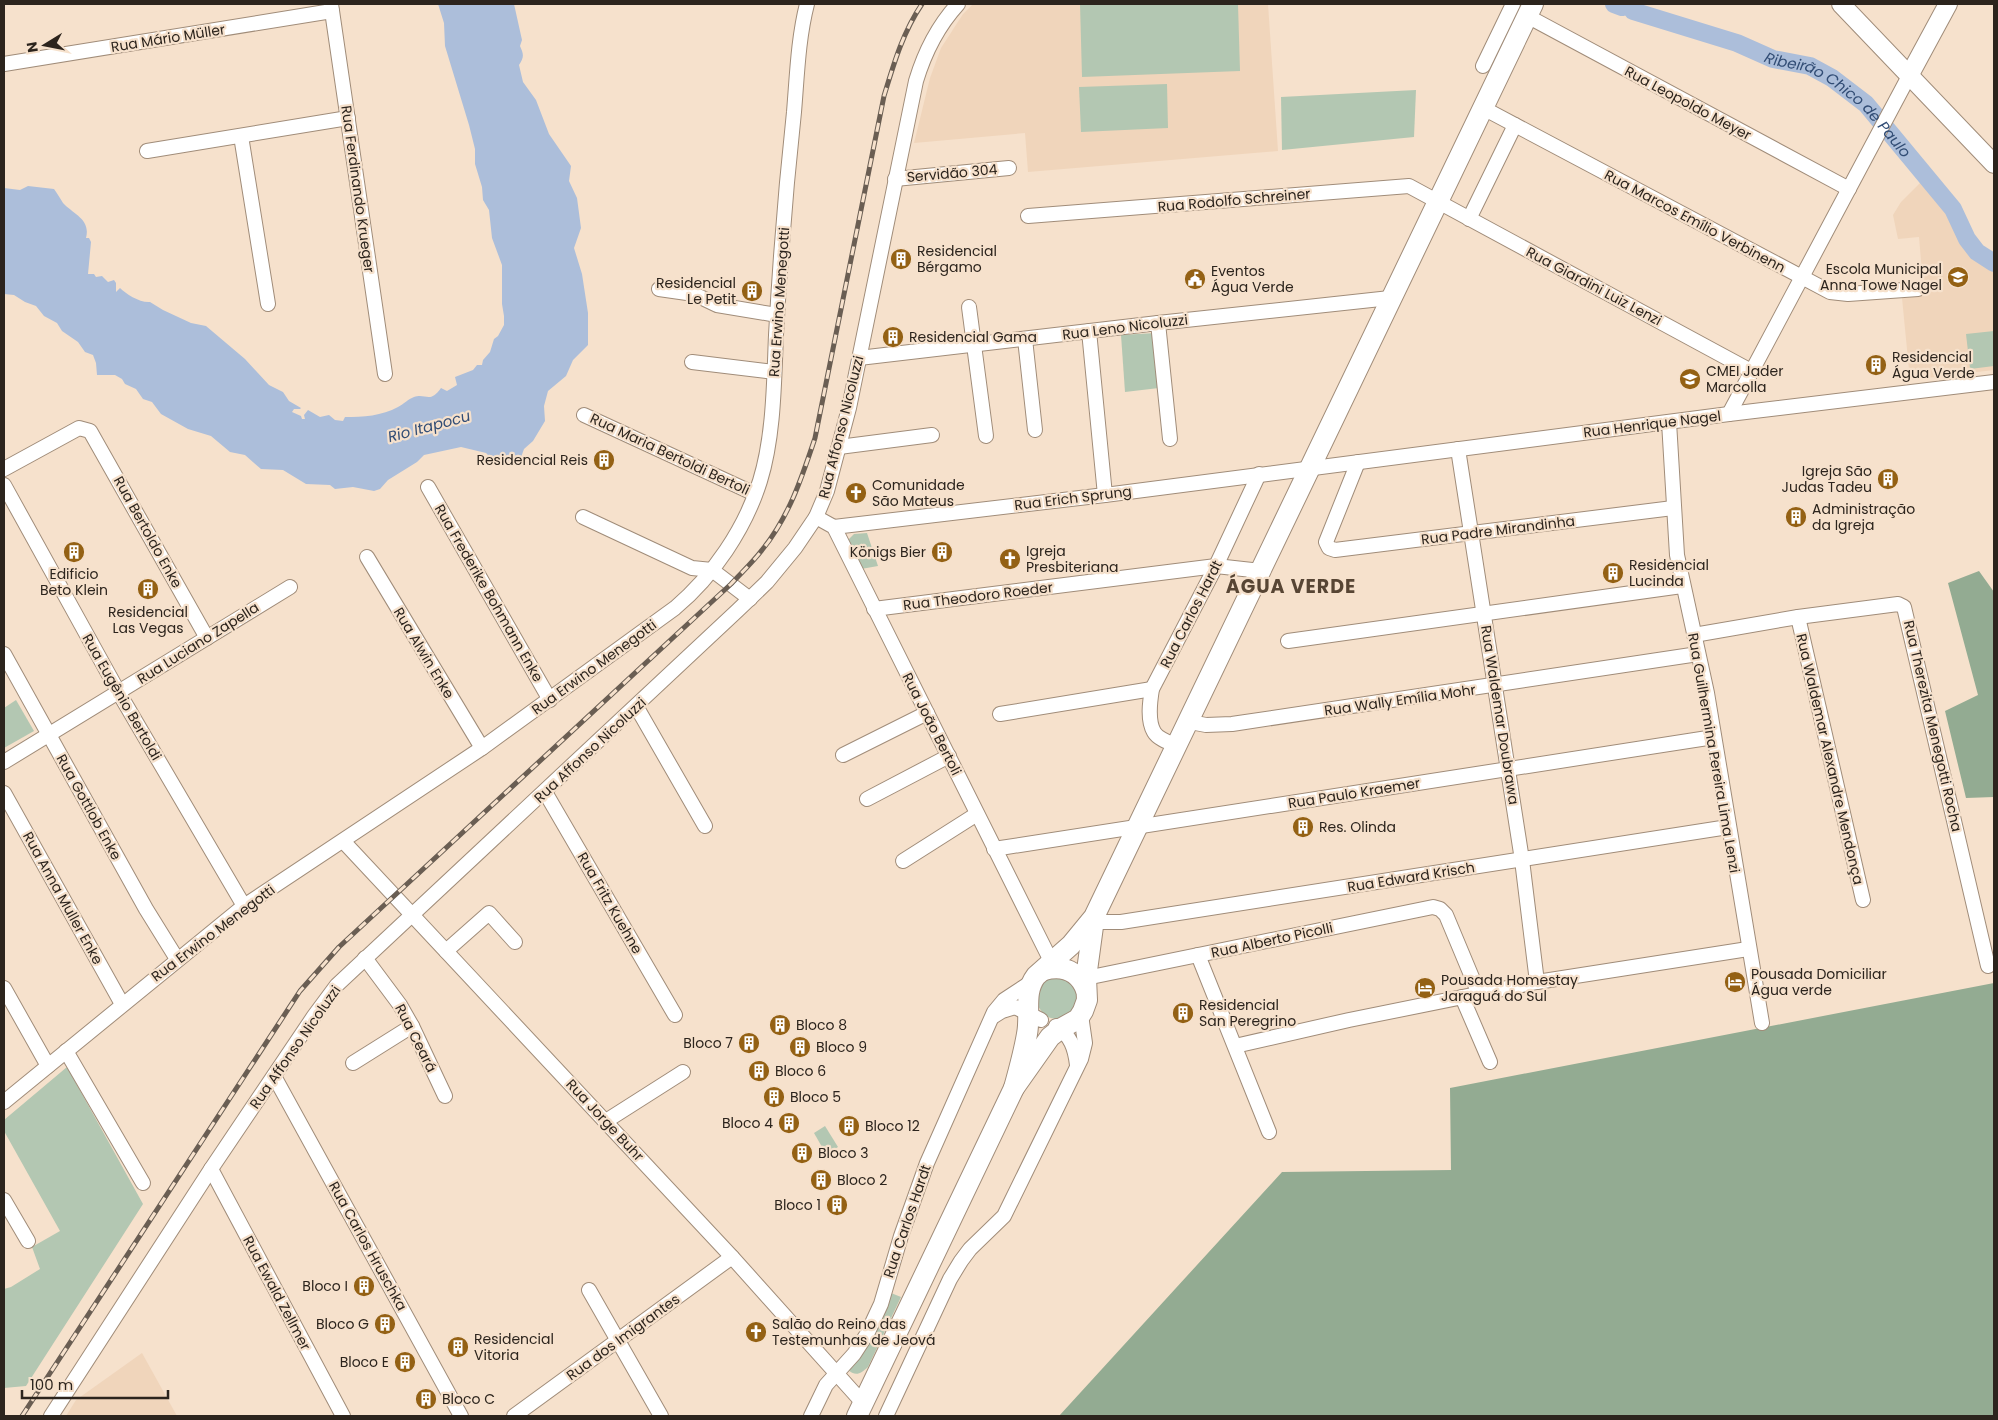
<svg xmlns="http://www.w3.org/2000/svg" width="1998" height="1420" font-family="Poppins,sans-serif">
<rect width="100%" height="100%" fill="#f6e1cc"/>
<!-- built -->
<g fill="#f0d5bb">
<path d="M973,4H1268L1278,151L1028,172L1025,133L914,143L930,78L941,48L963,14Z"/>
<path d="M1925,178L1980,248L1994,268V370L1910,380L1902,298L1924,296L1919,237L1898,239L1893,215L1901,202Z"/>
<path d="M142,1353L177,1416H66L76,1400Z"/>
</g>
<!-- green -->
<g fill="#b3c7b2">
<path d="M1080,4H1238L1240,71L1082,77Z"/>
<path d="M1167,84L1168,128L1081,132L1079,87Z"/>
<path d="M1416,90L1414,137L1282,150L1281,97Z"/>
<path d="M1994,331V366L1970,369L1966,334Z"/>
<path d="M1155,333L1159,388L1125,392L1121,335Z"/>
<path d="M867,533L878,566L861,569L848,543L849,539L854,534Z"/>
<path d="M16,700L34,731L4,748V708Z"/>
<path d="M1063,974L1079,989L1075,1012C1058,1021 1047,1023 1037,1004L1041,981Z"/>
<path d="M67,1067L143,1204L26,1386L4,1388V1289L11,1287L40,1269L32,1247L60,1231L4,1131V1120Z"/>
<path d="M825,1126L838,1147L826,1154L814,1133Z"/>
<path d="M886,1291L901,1297L868,1367C860,1374 856,1377 847,1369Z"/>
</g>
<!-- forest -->
<g fill="#93ab92">
<path d="M1979,571L1994,592V797L1966,798L1945,711L1978,695L1948,583Z"/>
<path d="M1994,983V1416H1059L1282,1172L1451,1170L1450,1088Z"/>
</g>
<!-- water -->
<path fill="#acbeda" d="M438,4H514L522,40L520,46C524,55 524,57 519,65L523,82L536,100L549,134L571,166L569,181L577,198L581,228L574,248L582,274L588,313V345L573,360L566,376L548,391L544,406L545,421L533,441L524,449L519,463L507,461L495,462L486,453L461,447L424,455L417,462L388,480L380,489L374,491L353,487L335,489L330,485L306,484L283,470L261,469L245,455L230,452L211,436L188,429L161,414L152,402L143,399L136,389L125,384L122,379L115,375H97L96,363L93,355L85,352L78,342L62,331L57,323L44,316L36,306L25,302L14,295L4,294V188L20,190L28,186L54,189C57,193 60,198 63,203C73,214 91,219 86,238H89L91,242L88,274H94L96,277L102,276L108,282L114,280L116,283V292L120,288C126,294 140,303 150,302L163,310L191,323L206,326L245,359L269,385L283,392L289,401L301,408L300,409H294L292,412L301,416L302,419H305L304,415L308,410L320,417L329,415L335,420L343,421L345,417C363,417 382,416 398,407C404,404 408,399 414,397C426,393 430,404 441,388L447,391L457,385L455,377L473,370L477,365H482L483,360L490,352L494,339L498,336L504,325V316L502,304V265L492,238L489,210L483,200L482,187L475,164V149L469,125L445,46L444,23Z"/>
<g fill="none" stroke-linecap="round" stroke-linejoin="round">
<!-- river -->
<g stroke="#acbeda" stroke-width="18">
<path d="M1614,4L1622,7"/>
<path id="s1" d="M1633,11L1737,43L1773,59L1810,66L1832,78L1866,104L1953,209L1967,239L1977,252L1994,263"/>
</g>
<!-- minor casing -->
<g stroke="#a08c79" stroke-width="16">
<g id="minor">
<path d="M331,4L385,374"/>
<path d="M1527,16L1849,189"/>
<path d="M4,64L332,11"/>
<path d="M1483,66L1513,4"/>
<path d="M1483,108L1830,292L1848,294L1918,289"/>
<path d="M241,136L268,304"/>
<path d="M147,151L348,118"/>
<path d="M895,179L1009,168"/>
<path d="M1028,216L1409,186L1751,371"/>
<path d="M1469,219L1515,125"/>
<path d="M659,289L694,294L717,305L777,315"/>
<path d="M969,307L986,436"/>
<path d="M1158,323L1170,439"/>
<path d="M1089,331L1105,495"/>
<path d="M1025,339L1035,430"/>
<path d="M859,358L1158,323L1390,298"/>
<path d="M692,362L774,372"/>
<path d="M1729,414L1909,76"/>
<path d="M584,415L755,494"/>
<path d="M1669,422L1677,555L1707,693L1762,1023"/>
<path d="M839,447L932,435"/>
<path d="M1458,449L1522,860L1537,982"/>
<path d="M1358,462L1326,542L1329,548L1335,550L1673,508"/>
<path d="M4,469L79,428L90,431L207,638"/>
<path d="M4,485L119,693L244,906"/>
<path d="M428,487L550,700"/>
<path d="M583,517L692,568L712,570"/>
<path d="M816,517L834,527L1052,963L1056,967"/>
<path d="M834,527L1105,495L1729,414L1994,382"/>
<path d="M367,557L482,748"/>
<path d="M712,570L750,599"/>
<path d="M874,609L1216,566L1261,571"/>
<path d="M1798,617L1863,900"/>
<path d="M1694,635L1798,617L1898,604L1904,607L1988,966"/>
<path d="M1288,641L1682,586"/>
<path d="M4,654L146,909L177,959"/>
<path d="M636,706L705,826"/>
<path d="M1000,714L1152,689"/>
<path d="M1190,722L1206,725L1232,724L1698,654"/>
<path d="M1177,746C1170,743 1158,739 1154,732C1147,720 1150,701 1152,689L1216,566L1259,474"/>
<path d="M843,755L927,713"/>
<path d="M4,762L290,587"/>
<path d="M545,792L675,1015"/>
<path d="M4,793L122,1004"/>
<path d="M867,799L949,756"/>
<path d="M343,841L732,1257L863,1403"/>
<path d="M994,849L1714,737"/>
<path d="M903,861L977,814"/>
<path d="M1093,922H1121L1728,827"/>
<path d="M446,951L489,913L515,942"/>
<path d="M1198,955L1269,1132"/>
<path d="M365,958L400,1005L412,1026L445,1096"/>
<path d="M1080,977L1086,978L1433,907L1440,909L1446,915L1479,994"/>
<path d="M4,988L48,1066"/>
<path d="M1462,997L1490,1062"/>
<path d="M994,1016L1002,1011L1015,1007L1041,1020"/>
<path d="M1056,1026C1071,1036 1075,1048 1077,1065"/>
<path d="M1235,1046L1349,1020L1537,982L1748,949"/>
<path d="M66,1051L143,1183"/>
<path d="M353,1063L412,1026"/>
<path d="M274,1076L461,1416"/>
<path d="M4,1102L244,906L482,748L675,608C713,576 745,529 760,481C774,436 774,381 776,335C780,261 786,186 794,112C797,77 798,39 807,4"/>
<path d="M606,1121L683,1072"/>
<path d="M211,1169L343,1416"/>
<path d="M4,1200L28,1241"/>
<path d="M589,1290L661,1416"/>
<path d="M51,1416L211,1169L314,1016L337,985L738,610L767,582L795,548L816,517L827,491L849,408L916,81C925,51 937,27 958,4"/>
<path d="M514,1416L732,1257"/>
<path d="M811,1416L826,1385L854,1354L867,1334L881,1304L901,1236L927,1163L994,1012L1004,1000L1033,981"/>
<path d="M886,1416L950,1279L961,1261L970,1249L1004,1216L1081,1059L1085,1043L1081,1015"/>
</g>
</g>
<!-- major casing -->
<g stroke="#a08c79" stroke-width="20">
<g id="major">
<path d="M1841,4L1994,164"/>
<path d="M1909,76L1948,4"/>
</g>
</g>
<!-- highway casing -->
<g stroke="#a08c79" stroke-width="22">
<g id="highway">
<path d="M1044,970C1063,965 1079,971 1086,990"/>
<path d="M1014,1088C1019,1070 1024,1052 1027,1034C1031,1014 1023,993 1036,976L1071,945L1094,917L1533,4"/>
<path d="M857,1416L1014,1088L1050,1037L1060,1029L1078,1019L1083,1011L1087,1000L1086,978L1094,919"/>
</g>
</g>
<!-- minor -->
<use href="#minor" stroke="#fff" stroke-width="14"/>
<!-- major -->
<use href="#major" stroke="#fff" stroke-width="18"/>
<!-- highway -->
<use href="#highway" stroke="#fff" stroke-width="20"/>
<!-- rail casing -->
<g stroke="#6a5e53" stroke-width="5">
<path id="rail" d="M22,1416L300,991L339,947L731,584C741,573 753,562 762,550C789,517 802,477 815,438L884,96C894,63 903,32 922,4"/>
</g>
<!-- rail -->
<use href="#rail" stroke="#f6e1cc" stroke-width="3" stroke-dasharray="9" stroke-linecap="butt"/>
</g>
<!-- icons -->
<defs>
<g id="building-disc" transform="scale(1.125)"><circle r="9.5" fill="#946114" stroke="#f6e1cc"/><path d="M-4-6H4V6H1V3H-1V6H-4ZM-2.5-4.3h1.7v1.8h-1.7ZM.8-4.3h1.7v1.8H.8ZM-2.5-1h1.7V.8h-1.7ZM.8-1h1.7V.8H.8Z" fill="#fff"/></g>
<g id="school-disc" transform="scale(1.125)"><circle r="9.5" fill="#946114" stroke="#f6e1cc"/><path d="M0-5L7-2L0 1L-7-2ZM-4 1L0 2.5L4 1V4Q0 6-4 4Z" fill="#fff"/></g>
<g id="civic-disc" transform="scale(1.125)"><circle r="9.5" fill="#946114" stroke="#f6e1cc"/><path d="M-.6-6.5H3V-4.5H.6V-3L4-1V1h2V6H-6V1h2V-1L-.6-3ZM-1.2 2.5V6h2.4V2.5Z" fill="#fff"/></g>
<g id="church-disc" transform="scale(1.125)"><circle r="9.5" fill="#946114" stroke="#f6e1cc"/><path d="M-1.2-6h2.4v3.5h3.3v2.4h-3.3V6h-2.4V-.1h-3.3v-2.4h3.3Z" fill="#fff"/></g>
<g id="hotel-disc" transform="scale(1.125)"><circle r="9.5" fill="#946114" stroke="#f6e1cc"/><path d="M-6-4.5h1.5V1H6V5H4.5V3h-9V5H-6ZM-4 0a1.8 1.8 0 1 1 3.6 0ZM.5 0V-2.5h3Q6-2.5 6 0Z" fill="#fff"/></g>
</defs>
<g fill-rule="evenodd">
<use href="#building-disc" x="901" y="259"/>
<use href="#school-disc" x="1958" y="277"/>
<use href="#civic-disc" x="1195" y="279"/>
<use href="#building-disc" x="752" y="291"/>
<use href="#building-disc" x="893" y="337"/>
<use href="#building-disc" x="1876" y="365"/>
<use href="#school-disc" x="1690" y="379"/>
<use href="#building-disc" x="604" y="460"/>
<use href="#building-disc" x="1888" y="479"/>
<use href="#church-disc" x="856" y="493"/>
<use href="#building-disc" x="1796" y="517"/>
<use href="#building-disc" x="74" y="552"/>
<use href="#building-disc" x="942" y="552"/>
<use href="#church-disc" x="1010" y="559"/>
<use href="#building-disc" x="1613" y="573"/>
<use href="#building-disc" x="148" y="589"/>
<use href="#building-disc" x="1303" y="827"/>
<use href="#hotel-disc" x="1735" y="982"/>
<use href="#hotel-disc" x="1425" y="988"/>
<use href="#building-disc" x="1183" y="1013"/>
<use href="#building-disc" x="780" y="1025"/>
<use href="#building-disc" x="749" y="1043"/>
<use href="#building-disc" x="800" y="1047"/>
<use href="#building-disc" x="759" y="1071"/>
<use href="#building-disc" x="774" y="1097"/>
<use href="#building-disc" x="789" y="1123"/>
<use href="#building-disc" x="849" y="1126"/>
<use href="#building-disc" x="802" y="1153"/>
<use href="#building-disc" x="821" y="1180"/>
<use href="#building-disc" x="837" y="1205"/>
<use href="#building-disc" x="364" y="1286"/>
<use href="#building-disc" x="385" y="1324"/>
<use href="#church-disc" x="756" y="1332"/>
<use href="#building-disc" x="458" y="1347"/>
<use href="#building-disc" x="405" y="1362"/>
<use href="#building-disc" x="426" y="1399"/>
</g>
<g text-anchor="middle" dominant-baseline="central" stroke-width="4.5" stroke-linejoin="round" paint-order="stroke">
<!-- street labels -->
<g font-size="14" fill="#2c241d" stroke="#f6e1cc">
<text transform="translate(168 38) rotate(-9)">Rua Mário Müller</text>
<text transform="translate(1688 103) rotate(28)">Rua Leopoldo Meyer</text>
<text transform="translate(952 173) rotate(-5)">Servidão 304</text>
<text transform="translate(358 189) rotate(82)">Rua Ferdinando Krueger</text>
<text transform="translate(1234 200) rotate(-5)">Rua Rodolfo Schreiner</text>
<text transform="translate(1695 221) rotate(28)">Rua Marcos Emílio Verbinenn</text>
<text transform="translate(1594 286) rotate(28)">Rua Giardini Luiz Lenzi</text>
<text transform="translate(779 302) rotate(-86)">Rua Erwino Menegotti</text>
<text transform="translate(1125 327) rotate(-7)">Rua Leno Nicoluzzi</text>
<text transform="translate(1652 424) rotate(-7)">Rua Henrique Nagel</text>
<text transform="translate(841 427) rotate(-76)">Rua Affonso Nicoluzzi</text>
<text transform="translate(670 454) rotate(25)">Rua Maria Bertoldi Bertoli</text>
<text transform="translate(1073 498) rotate(-7)">Rua Erich Sprung</text>
<text transform="translate(1498 530) rotate(-7)">Rua Padre Mirandinha</text>
<text transform="translate(148 532) rotate(61)">Rua Bertoldo Enke</text>
<text transform="translate(489 593) rotate(60)">Rua Frederike Bohmann Enke</text>
<text transform="translate(978 596) rotate(-7)">Rua Theodoro Roeder</text>
<text transform="translate(1191 614) rotate(-63)">Rua Carlos Hardt</text>
<text transform="translate(198 643) rotate(-32)">Rua Luciano Zapella</text>
<text transform="translate(424 653) rotate(59)">Rua Alwin Enke</text>
<text transform="translate(594 667) rotate(-36)">Rua Erwino Menegotti</text>
<text transform="translate(122 697) rotate(60)">Rua Eugênio Bertoldi</text>
<text transform="translate(1400 700) rotate(-8)">Rua Wally Emília Mohr</text>
<text transform="translate(1500 715) rotate(81)">Rua Waldemar Doubrawa</text>
<text transform="translate(932 724) rotate(63)">Rua João Bertoli</text>
<text transform="translate(1933 726) rotate(77)">Rua Therezita Menegotti Rocha</text>
<text transform="translate(590 750) rotate(-43)">Rua Affonso Nicoluzzi</text>
<text transform="translate(1714 753) rotate(80)">Rua Guilhermina Pereira Lima Lenzi</text>
<text transform="translate(1830 759) rotate(77)">Rua Waldemar Alexandre Mendonça</text>
<text transform="translate(1354 793) rotate(-9)">Rua Paulo Kraemer</text>
<text transform="translate(89 807) rotate(61)">Rua Gottlob Enke</text>
<text transform="translate(1411 877) rotate(-9)">Rua Edward Krisch</text>
<text transform="translate(63 898) rotate(61)">Rua Anna Muller Enke</text>
<text transform="translate(610 903) rotate(60)">Rua Fritz Kuehne</text>
<text transform="translate(213 933) rotate(-37)">Rua Erwino Menegotti</text>
<text transform="translate(1272 940) rotate(-12)">Rua Alberto Picolli</text>
<text transform="translate(416 1038) rotate(63)">Rua Ceará</text>
<text transform="translate(295 1047) rotate(-55)">Rua Affonso Nicoluzzi</text>
<text transform="translate(605 1120) rotate(47)">Rua Jorge Buhr</text>
<text transform="translate(907 1221) rotate(-71)">Rua Carlos Hardt</text>
<text transform="translate(368 1246) rotate(61)">Rua Carlos Hruschka</text>
<text transform="translate(277 1293) rotate(62)">Rua Ewald Zellmer</text>
<text transform="translate(623 1337) rotate(-36)">Rua dos Imigrantes</text>
</g>
<!-- poi labels -->
<g font-size="14" fill="#2c241d" stroke="#f6e1cc" text-anchor="start">
<text x="917" y="251">Residencial<tspan x="917" dy="16">Bérgamo</tspan></text>
<text x="1942" y="269" text-anchor="end">Escola Municipal<tspan x="1942" dy="16">Anna Towe Nagel</tspan></text>
<text x="1211" y="271">Eventos<tspan x="1211" dy="16">Água Verde</tspan></text>
<text x="736" y="283" text-anchor="end">Residencial<tspan x="736" dy="16">Le Petit</tspan></text>
<text x="909" y="337">Residencial Gama</text>
<text x="1892" y="357">Residencial<tspan x="1892" dy="16">Água Verde</tspan></text>
<text x="1706" y="371">CMEI Jader<tspan x="1706" dy="16">Marcolla</tspan></text>
<text x="588" y="460" text-anchor="end">Residencial Reis</text>
<text x="1872" y="471" text-anchor="end">Igreja São<tspan x="1872" dy="16">Judas Tadeu</tspan></text>
<text x="872" y="485">Comunidade<tspan x="872" dy="16">São Mateus</tspan></text>
<text x="1812" y="509">Administração<tspan x="1812" dy="16">da Igreja</tspan></text>
<text x="1026" y="551">Igreja<tspan x="1026" dy="16">Presbiteriana</tspan></text>
<text x="926" y="552" text-anchor="end">Königs Bier</text>
<text x="1629" y="565">Residencial<tspan x="1629" dy="16">Lucinda</tspan></text>
<text x="74" y="574" text-anchor="middle">Edificio<tspan x="74" dy="16">Beto Klein</tspan></text>
<text x="148" y="612" text-anchor="middle">Residencial<tspan x="148" dy="16">Las Vegas</tspan></text>
<text x="1319" y="827">Res. Olinda</text>
<text x="1751" y="974">Pousada Domiciliar<tspan x="1751" dy="16">Água verde</tspan></text>
<text x="1441" y="980">Pousada Homestay<tspan x="1441" dy="16">Jaraguá do Sul</tspan></text>
<text x="1199" y="1005">Residencial<tspan x="1199" dy="16">San Peregrino</tspan></text>
<text x="796" y="1025">Bloco 8</text>
<text x="733" y="1043" text-anchor="end">Bloco 7</text>
<text x="816" y="1047">Bloco 9</text>
<text x="775" y="1071">Bloco 6</text>
<text x="790" y="1097">Bloco 5</text>
<text x="773" y="1123" text-anchor="end">Bloco 4</text>
<text x="865" y="1126">Bloco 12</text>
<text x="818" y="1153">Bloco 3</text>
<text x="837" y="1180">Bloco 2</text>
<text x="821" y="1205" text-anchor="end">Bloco 1</text>
<text x="348" y="1286" text-anchor="end">Bloco I</text>
<text x="369" y="1324" text-anchor="end">Bloco G</text>
<text x="772" y="1324">Salão do Reino das<tspan x="772" dy="16">Testemunhas de Jeová</tspan></text>
<text x="474" y="1339">Residencial<tspan x="474" dy="16">Vitoria</tspan></text>
<text x="389" y="1362" text-anchor="end">Bloco E</text>
<text x="442" y="1399">Bloco C</text>
</g>
<!-- water labels -->
<g font-size="15" font-style="italic" fill="#324d75" stroke="#f6e1cc">
<text stroke="none"><textPath href="#s1" startOffset="230">Ribeirão Chico de Paulo</textPath></text>
<text transform="translate(429 426) rotate(-15)">Rio Itapocu</text>
</g>
<!-- district labels -->
<g font-size="19" font-weight="bold" letter-spacing="1" fill="#574534" stroke="#f6e1cc">
<text x="1291" y="586">ÁGUA VERDE</text>
</g>
</g>
<!-- border -->
<rect width="1998" height="1420" fill="none" stroke="#2c241d" stroke-width="10"/>
<!-- north arrow -->
<g transform="translate(45 45) rotate(260)" stroke="#f6e1cc" stroke-width="4" paint-order="stroke">
<path d="M0-4L9 19L0 12L-9 19Z" fill="#2c241d"/>
<text y="-8" font-size="14" font-weight="bold" text-anchor="middle" fill="#2c241d">N</text>
</g>
<!-- scale -->
<path d="M22 1390v8h146v-8" fill="none" stroke="#2c241d" stroke-width="2.5"/>
<text x="30" y="1390" font-size="15" fill="#2c241d" stroke="#f6e1cc" stroke-width="4" paint-order="stroke">100 m</text>
</svg>
